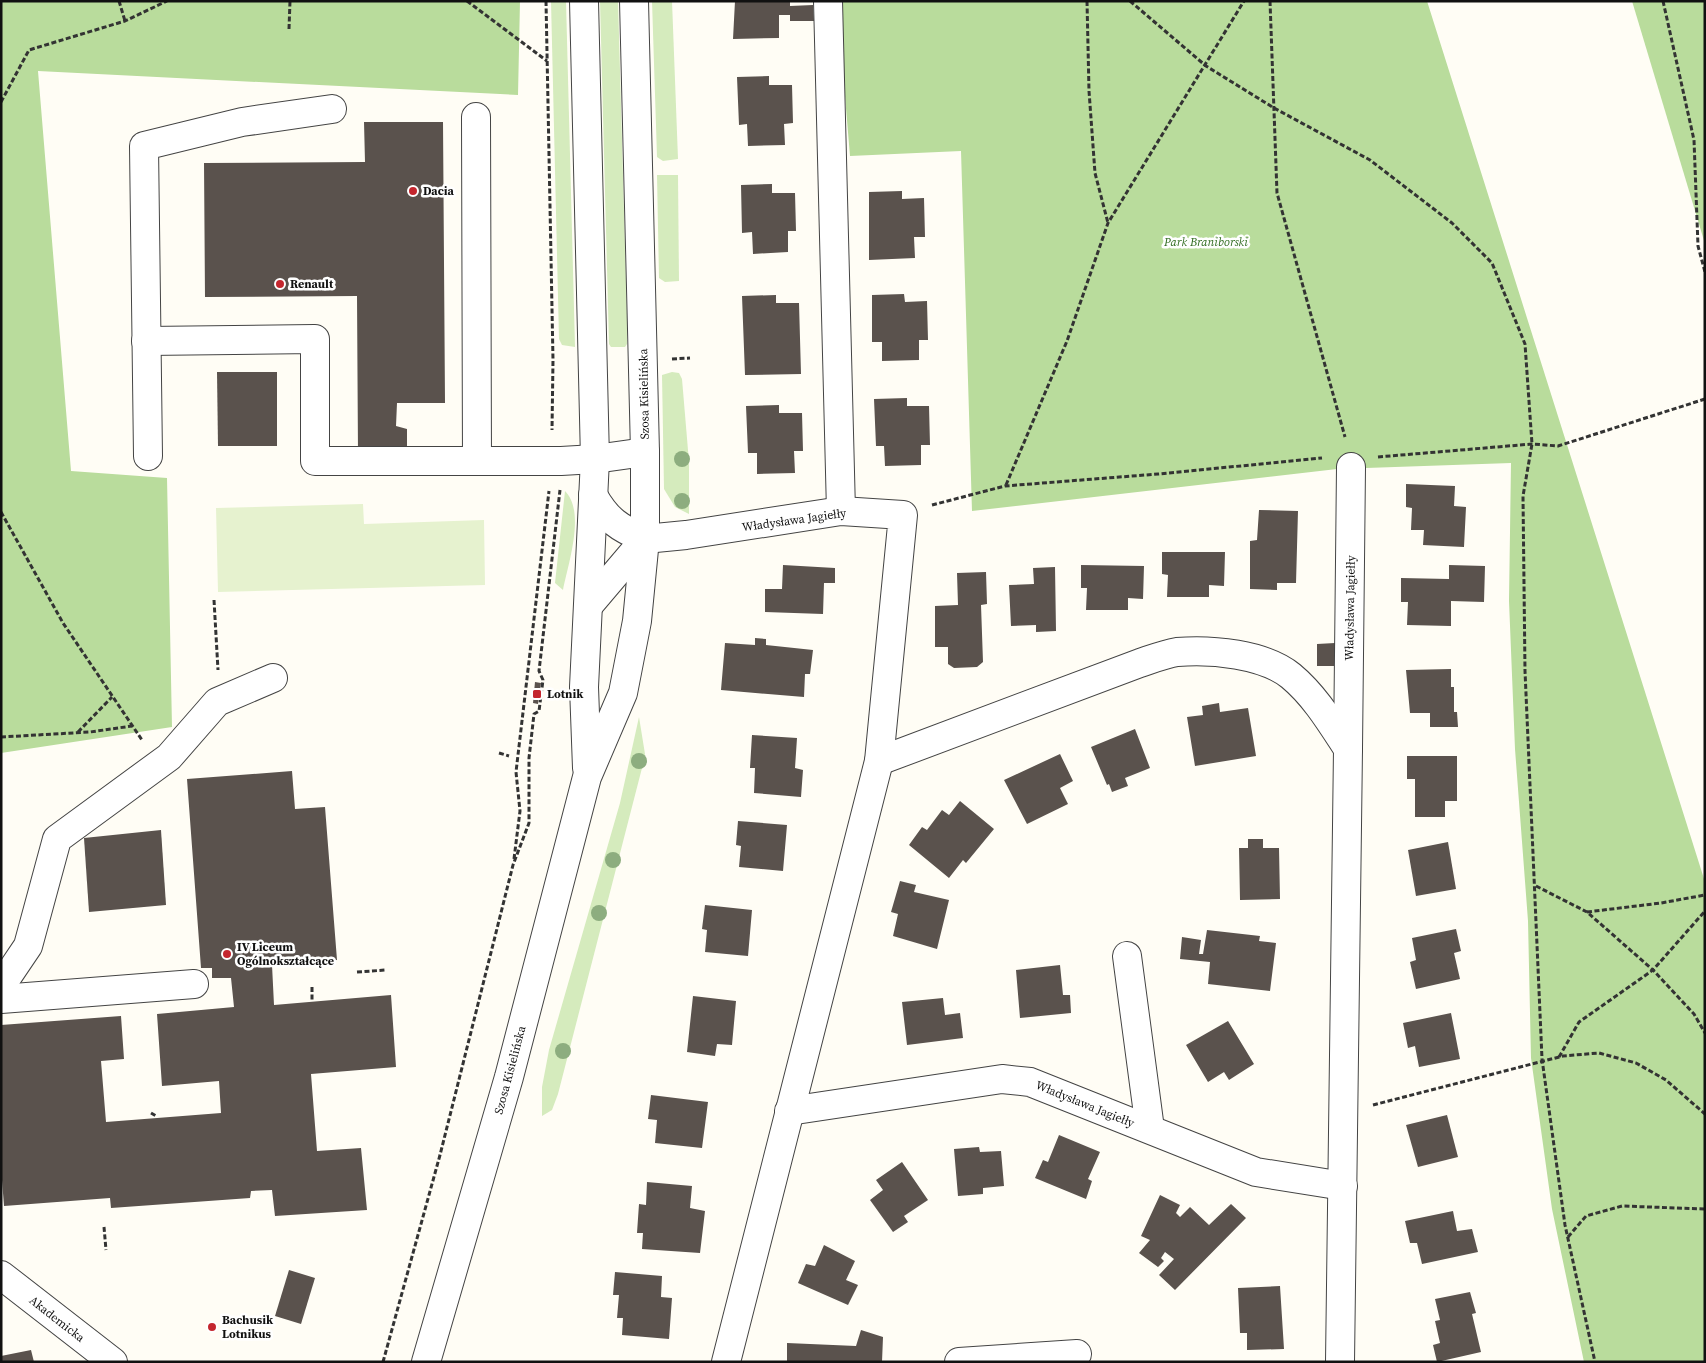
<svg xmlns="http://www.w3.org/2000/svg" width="1706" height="1363" font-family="'Source Serif 4',serif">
<rect width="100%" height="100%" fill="#fffdf5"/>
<!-- green -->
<g fill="#d5ebbd">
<path d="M551,1H566L575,347L562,345L559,339Z"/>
<path d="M600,1H618L627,316V344L625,347H611L609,344Z"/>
<path d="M652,1H672L678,159L663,161L657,157Z"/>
<path d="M657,175H678L679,281L665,282L659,278Z"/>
<path d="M672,372L679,373L682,379L689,462V514L675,507L664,489L662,375Z"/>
<path d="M565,491C586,512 568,564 563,590L555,583Z"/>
<path d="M639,717L645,754L642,768L558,1094L552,1110L542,1116V1087L549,1050L620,803Z"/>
</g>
<!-- forest -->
<g fill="#b9dc9c">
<path d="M1,1H520L518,95L38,71L71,471L167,478L172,727L1,753Z"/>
<path d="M837,1H1427L1705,882V1362H1584L1552,1209L1531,1058L1528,921L1515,749L1509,601L1511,463L1337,469L972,511L961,151L850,156Z"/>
<path d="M1632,1H1705V244Z"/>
</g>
<!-- pitch -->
<path fill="#e6f2cf" d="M363,504L364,524L484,520L485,585L218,592L216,508Z"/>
<!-- building -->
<g fill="#5a524d">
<path d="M735,1H790V6L813,5L814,21H790V15H779V38L733,39Z"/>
<path d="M769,76V85H792L793,123L784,124L785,145L748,146L747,124L739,125L737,77Z"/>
<path d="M364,122H443L445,403H397L396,426L407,429V455H358L357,296L205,297L204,163L365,162Z"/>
<path d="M772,184V193H795L796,231H788V252L753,254L752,232L742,233L741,185Z"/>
<path d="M902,191V199L924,198L925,237H914L915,258L869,260V192Z"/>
<path d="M904,294L905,302L927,301L928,340H919V360L882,361V342H872V295Z"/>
<path d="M776,295V303H799L801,374L745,375L742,296Z"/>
<path d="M217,372H277V446H218Z"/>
<path d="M907,398V406H929L930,445H921V465L885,466L884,446H876L874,399Z"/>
<path d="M779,405V413H802L803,451H794L795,473L757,474V453H748L746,406Z"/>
<path d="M1406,484L1455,486L1454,506L1466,507L1464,547L1423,545L1424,530H1411L1412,508L1406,507Z"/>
<path d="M1259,510L1298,511L1296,583H1277V590L1250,589V541L1257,540Z"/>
<path d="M1162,552H1225L1224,586L1209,585V597H1167L1168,575L1162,574Z"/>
<path d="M783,565L835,568V583H824L823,614L765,612V589H782Z"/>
<path d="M1081,565L1144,566L1143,599L1128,598V610H1086L1087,588H1081Z"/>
<path d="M1449,565L1485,566L1484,602L1451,601V626L1407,625L1408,602H1401V578L1449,579Z"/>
<path d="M1055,567L1056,631L1036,632V625L1011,626L1009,585L1034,584L1033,568Z"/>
<path d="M986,572L987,604L981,605L983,662L977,667L954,668L948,664V647H935V606L958,605L957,573Z"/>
<path d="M755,638L766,639V645L813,650L810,674H805L804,697L721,690L725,643L755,645Z"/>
<path d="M1335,643V666H1317V644Z"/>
<path d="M1451,669V687H1454V712H1457L1458,727H1430V713H1410L1406,670Z"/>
<path d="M535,682L541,683L538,704L533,703Z"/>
<path d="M1219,703L1220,712L1248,708L1256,756L1195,766L1187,717L1203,715L1202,706Z"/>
<path d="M1135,729L1150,768L1125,778L1128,786L1112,792L1109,784L1107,785L1091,747Z"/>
<path d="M752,735L797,738L795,768L803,770L801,797L754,793L755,768H750Z"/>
<path d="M1060,754L1073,781L1060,788L1068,804L1027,824L1004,780Z"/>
<path d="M1407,756H1457V801H1445V817H1415V779H1407Z"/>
<path d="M292,771L295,809L325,807L337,960L272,965L274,1005L391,995L396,1067L311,1074L317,1151L361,1148L367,1210L275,1216L272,1190L251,1191L250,1198L111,1208L110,1198L4,1206L1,1167V1025L121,1016L124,1059L101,1061L106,1122L221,1113L219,1081L162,1086L157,1014L234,1007L231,978H212V968H201L187,779Z"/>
<path d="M960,801L994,829L966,863L963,860L949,878L909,845L922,827L927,830L942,810L949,815Z"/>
<path d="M738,821L787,825L783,871L739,867L741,846L736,845Z"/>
<path d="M161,830L166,905L89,912L84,838Z"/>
<path d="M1248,839H1263V848H1279L1280,899L1240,900L1239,848H1248Z"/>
<path d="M1448,842L1456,889L1416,896L1408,850Z"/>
<path d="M900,881L916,885L914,892L949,900L937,949L893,936L898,914L891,912Z"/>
<path d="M705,905L752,910L748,956L705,952L707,930L702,929Z"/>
<path d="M1456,929L1461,951L1454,953L1460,979L1416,989L1410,962L1416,960L1412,938Z"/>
<path d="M1207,930L1260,936L1259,941L1276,943L1270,991L1208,984L1210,962L1180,959L1182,937L1201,940L1199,954H1203Z"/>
<path d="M1060,965L1063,995H1070L1071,1013L1020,1018L1016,970Z"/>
<path d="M693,996L736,1001L732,1045L717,1044L715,1056L687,1052Z"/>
<path d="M943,998L945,1015L960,1013L963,1038L907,1045L902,1002Z"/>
<path d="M1451,1013L1460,1059L1419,1067L1415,1046L1408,1048L1403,1023Z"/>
<path d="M1228,1021L1254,1064L1229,1080L1224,1072L1208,1082L1186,1045Z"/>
<path d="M651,1095L708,1102L702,1148L655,1143L657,1120L648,1119Z"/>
<path d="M1447,1115L1458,1157L1418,1167L1406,1125Z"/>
<path d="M1059,1135L1100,1152L1088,1179L1092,1181L1086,1199L1035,1178L1043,1160L1048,1162Z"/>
<path d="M979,1147L980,1152L1001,1151L1004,1186L983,1188V1194L958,1196L954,1149Z"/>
<path d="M902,1162L928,1200L904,1216L908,1222L893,1232L870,1200L883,1190L876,1180Z"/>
<path d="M647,1182L692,1186L690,1208L705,1211L700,1253L642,1249L643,1233H637L639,1204L646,1205Z"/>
<path d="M1160,1195L1180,1205L1176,1213L1180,1217L1190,1207L1209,1225L1231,1204L1246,1218L1175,1290L1159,1275L1174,1259L1165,1252L1161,1258L1164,1261L1158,1267L1139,1253L1150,1240L1141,1236Z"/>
<path d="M1453,1211L1457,1231L1472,1229L1478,1252L1422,1264L1417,1243H1410L1405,1221Z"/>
<path d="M824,1245L855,1261L846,1280L858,1285L848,1305L798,1283L806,1264L815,1266Z"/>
<path d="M289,1270L315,1278L301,1324L275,1316Z"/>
<path d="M615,1272L662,1276L661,1297L672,1298L669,1339L622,1335L623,1318H617L619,1295H613Z"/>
<path d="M1280,1286L1284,1349L1247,1350V1333H1240L1238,1288Z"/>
<path d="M1470,1292L1476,1313L1472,1314L1481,1352L1437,1362L1433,1345L1440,1343L1435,1321L1440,1320L1435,1299Z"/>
<path d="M861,1330L883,1337L882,1362H787V1343L856,1346Z"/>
<path d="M31,1350L34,1362H1V1356Z"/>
</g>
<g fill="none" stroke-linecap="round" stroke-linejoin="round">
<!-- minor casing -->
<g stroke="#444" stroke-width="30">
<g id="minor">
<path d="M584,1L595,459L584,687L587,768"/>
<path d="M828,1L841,511"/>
<path d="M476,117L477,461"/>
<path d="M146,341L315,339V461H561L595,459L645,452"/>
<path d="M148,456L144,146L242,122L332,109"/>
<path d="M593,495C607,520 619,528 645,539"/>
<path d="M589,605L645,539L686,535L841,511L903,515L879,761L726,1362"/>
<path d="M1348,749L1351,467"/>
<path d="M879,761L1140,663C1152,659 1165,654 1177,652C1211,649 1264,654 1291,676C1315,696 1331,723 1348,749L1340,1362"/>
<path d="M1127,956L1150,1129"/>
<path d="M1,986L28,946L57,839L169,757L217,702L273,678"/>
<path d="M1,999L194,984"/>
<path d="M789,1111L1002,1079L1030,1082L1256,1172L1343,1186"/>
<path d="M1,1275L113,1362"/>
<path d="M426,1362L509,1077L587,777L623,693L637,621L645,539V452L634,1"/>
<path d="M959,1362L1077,1354"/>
</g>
</g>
<!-- path -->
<g stroke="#333" stroke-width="3" stroke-dasharray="5 2.5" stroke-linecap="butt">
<path d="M119,1L125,21"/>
<path d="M467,1L547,61"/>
<path d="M546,1L553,360L552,430"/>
<path d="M1087,1L1089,91L1095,173L1108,223"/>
<path d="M1130,1L1206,66L1274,108L1370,160L1452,223L1492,263L1525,344L1532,444L1523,496L1525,671L1542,1059L1565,1225L1595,1362"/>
<path d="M1270,1L1277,193L1345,437"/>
<path d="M1663,1L1694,140L1698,246L1705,272"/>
<path d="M289,29L290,1"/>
<path d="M1,102L29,50L125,21L167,1"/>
<path d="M672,359L690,358"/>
<path d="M1378,457L1532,444L1558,446L1705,399"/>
<path d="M1006,485L1067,341L1108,223L1244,1"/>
<path d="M932,505L1005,486L1158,474L1322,458"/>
<path d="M1,512L63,623L142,740"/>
<path d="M214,600L218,670"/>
<path d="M78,732L112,697"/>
<path d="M1,737L90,732L132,726"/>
<path d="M499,753L509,756"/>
<path d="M514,859L520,811L516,772L549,491"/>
<path d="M1536,886L1587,912L1653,970L1694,1014L1705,1033"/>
<path d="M1587,912L1661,903L1705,895"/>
<path d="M357,972L386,970"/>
<path d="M312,987V1001"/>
<path d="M1559,1057L1579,1022L1653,970L1705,911"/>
<path d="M1373,1105L1563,1056L1599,1053L1636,1063L1666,1080L1705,1114"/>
<path d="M151,1113L156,1116"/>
<path d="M104,1227L106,1250"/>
<path d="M1568,1237L1586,1216L1622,1206L1705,1209"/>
<path d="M383,1362L440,1155L513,865L529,823V758L534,714L539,711L543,680L539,671L560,490"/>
</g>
<!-- minor -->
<use href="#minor" stroke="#fff" stroke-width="28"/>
</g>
<!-- trees -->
<g fill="#8dad7f">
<circle cx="682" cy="459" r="8"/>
<circle cx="682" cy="501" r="8"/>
<circle cx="639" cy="761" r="8"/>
<circle cx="613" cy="860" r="8"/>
<circle cx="599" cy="913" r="8"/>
<circle cx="563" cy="1051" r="8"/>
</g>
<!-- markers -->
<g fill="#c4262e" stroke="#fff" stroke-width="2">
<circle cx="413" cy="191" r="5"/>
<circle cx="280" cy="284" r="5"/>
<rect x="532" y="689" width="10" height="10" rx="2.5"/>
<circle cx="227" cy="954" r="5"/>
<circle cx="212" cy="1327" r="5"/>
</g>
<g text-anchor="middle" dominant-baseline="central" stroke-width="5" stroke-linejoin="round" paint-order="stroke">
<!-- poi labels -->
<g font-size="12" font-weight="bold" fill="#111" stroke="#fff" text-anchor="start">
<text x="423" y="191">Dacia</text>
<text x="290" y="284">Renault</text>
<text x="547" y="694">Lotnik</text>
<text x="237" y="947">IV Liceum<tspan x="237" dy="14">Ogólnokształcące</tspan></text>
<text x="222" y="1320">Bachusik<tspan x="222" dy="14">Lotnikus</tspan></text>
</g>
<!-- park labels -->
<g font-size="12" font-style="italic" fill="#2f6b1f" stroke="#fff">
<text x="1206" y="242">Park Braniborski</text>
</g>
<!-- street labels -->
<g font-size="12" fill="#111" stroke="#fff">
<text transform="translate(644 394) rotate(-91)">Szosa Kisielińska</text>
<text transform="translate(794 520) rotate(-8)">Władysława Jagiełły</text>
<text transform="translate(1350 608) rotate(-89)">Władysława Jagiełły</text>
<text transform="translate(510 1070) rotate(-75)">Szosa Kisielińska</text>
<text transform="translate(1085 1104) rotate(22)">Władysława Jagiełły</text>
<text transform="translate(57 1319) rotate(38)">Akademicka</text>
</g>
</g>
<!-- border -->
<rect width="1706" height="1363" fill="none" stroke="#111111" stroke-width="5"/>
</svg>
